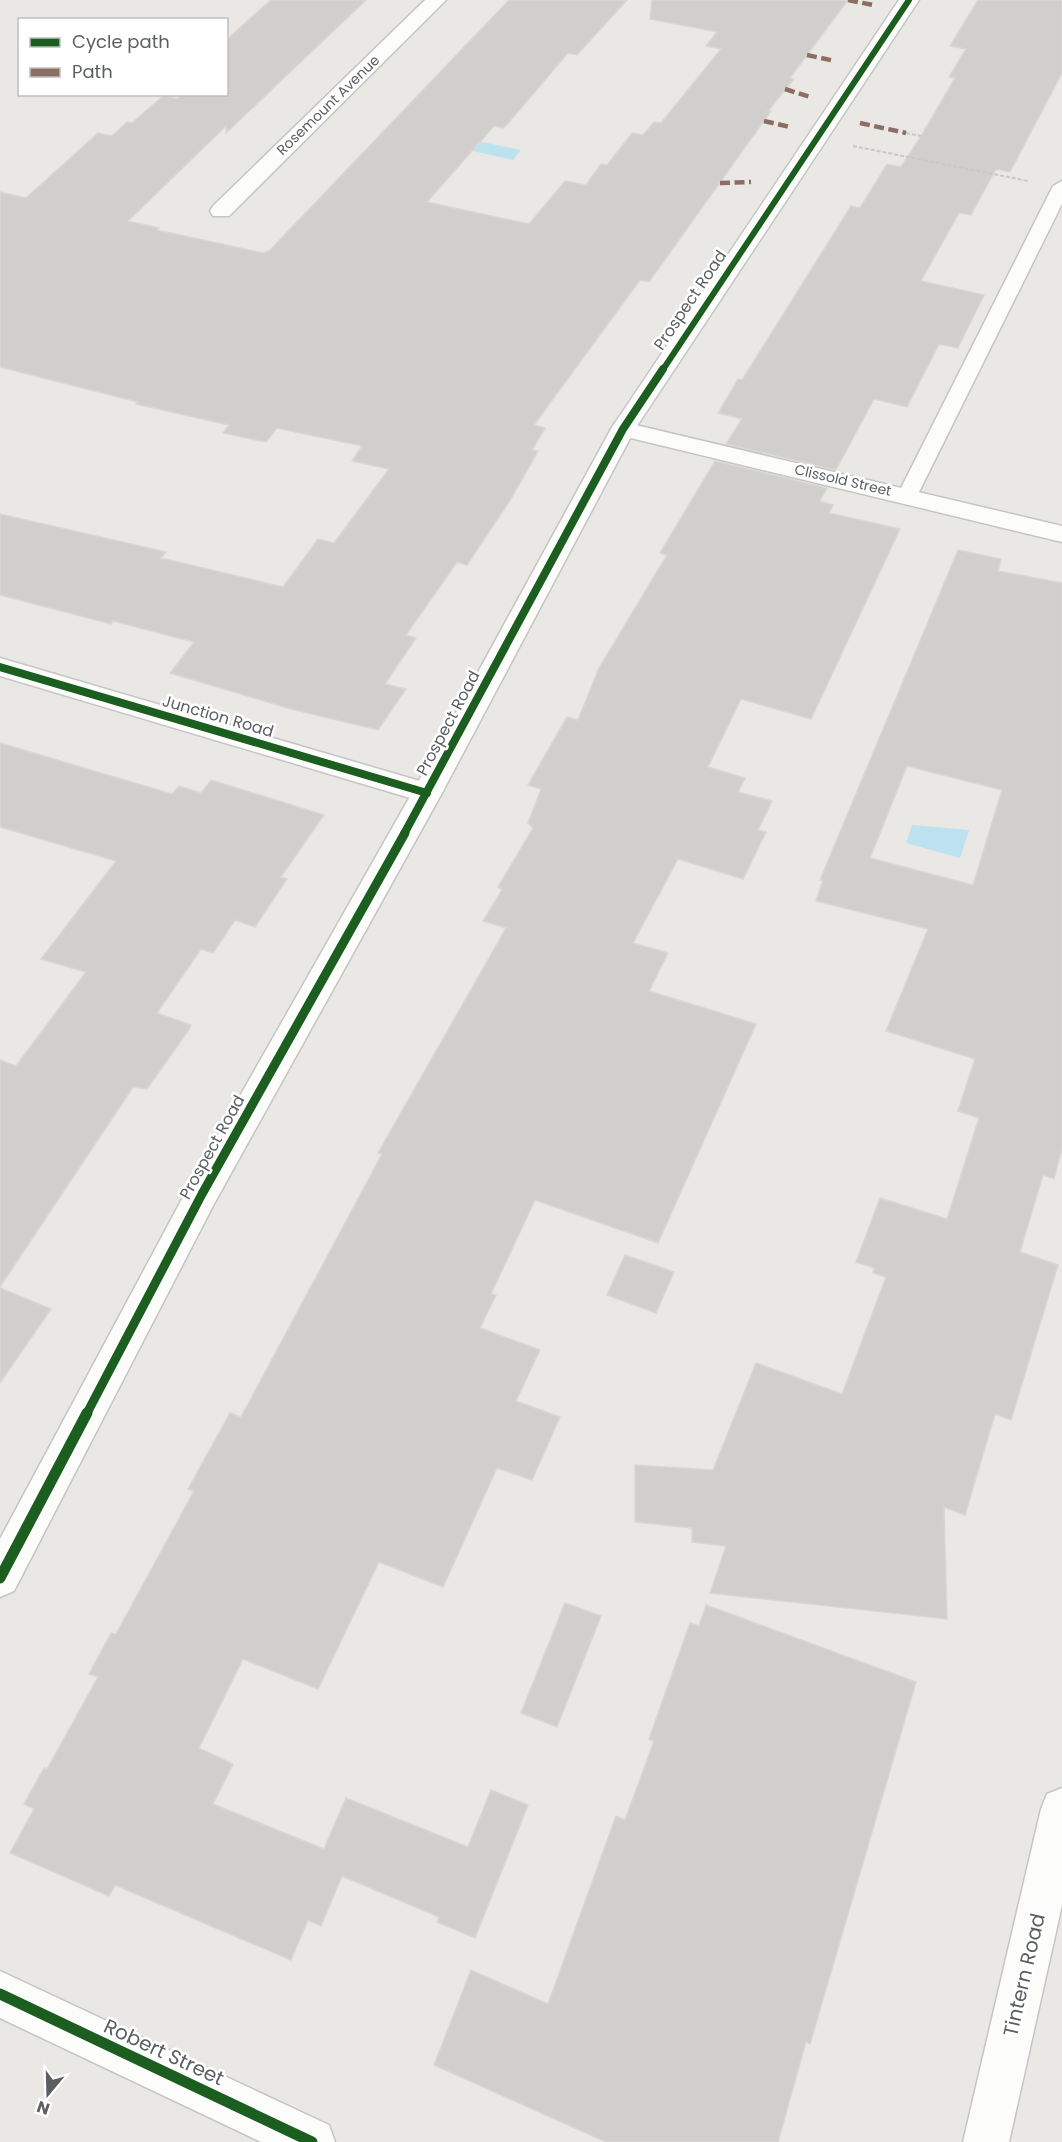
<svg xmlns="http://www.w3.org/2000/svg" width="1062" height="2142" font-family="Poppins,sans-serif">
<rect width="100%" height="100%" fill="#eae8e5"/>
<!-- water -->
<g fill="#bce2f0">
<path d="M477,141L521,150L513,160L468,150Z"/>
<path d="M912,825L969,830L960,858L906,843Z"/>
</g>
<!-- building -->
<g fill="#d0cfce" stroke="#d9d7d4" stroke-width="1.5" fill-rule="evenodd">
<path d="M271,0H366L226,133V126L128,221L159,228L157,230L263,253L270,250L509,0H627L577,55L568,53L504,128L494,126L427,202L529,224L565,181L586,185L601,164L607,165L632,133L643,135L654,122L661,123L721,49L706,46L717,32L650,19L652,0H848L790,78L794,79L768,111H771L649,282L640,280L534,425L545,428L532,450L538,451L509,502L467,565L457,562L406,635L416,638L385,684L406,689L378,730L291,709L170,673L194,642L113,621L111,624L0,595V514L166,552L161,558L283,587L318,539L334,543L389,469L352,461L362,446L277,428L266,442L223,433L229,425L136,404L138,402L0,367V192L26,198L98,133L112,136L127,122L132,123L164,95L177,99L182,94H226V40Z"/>
<path d="M978,0H1062V73L1010,172L996,169L971,215L959,213L921,281L984,295L958,348L939,344L907,407L874,399L836,470L726,444L742,419L718,413L738,379L742,380L851,206L860,208L887,164L901,167L921,136L955,78L949,77L966,49L950,46Z"/>
<path d="M715,461L827,488L820,501L833,505L829,513L900,529L811,719L741,699L708,767L745,778L738,792L772,801L758,830L766,832L743,879L678,859L633,943L668,953L649,991L756,1024L658,1243L535,1200L491,1294L496,1295L480,1328L540,1350L516,1401L560,1417L532,1480L497,1468L443,1587L379,1562L318,1689L243,1659L199,1748L233,1764L213,1804L324,1849L346,1798L468,1847L491,1790L528,1805L475,1938L437,1922L439,1917L342,1876L321,1926L308,1920L291,1960L115,1885L109,1896L10,1853L34,1809L24,1804L44,1768L47,1769L98,1677L89,1674L111,1633L116,1634L194,1491L188,1489L230,1413L241,1417L382,1154L378,1153L506,928L483,921L502,890L498,887L533,828L528,823L541,789L528,785L567,717L578,720L599,668L667,555L660,553Z"/>
<path d="M958,550L1001,559L998,571L1062,583V1149L1054,1179L1043,1175L1020,1252L1058,1265L1011,1420L995,1414L965,1515L944,1507L947,1619L710,1593L726,1546L692,1542V1528L635,1522V1465L713,1470L756,1363L842,1394L886,1277L873,1273L874,1268L856,1262L880,1198L947,1219L979,1118L958,1111L975,1059L886,1031L928,929L816,901L823,880H820ZM907,766L1002,790L973,885L870,858Z"/>
<path d="M0,743L172,794L179,786L201,793L211,780L324,815L281,877L287,879L255,927L235,920L213,953L201,949L157,1013L191,1025L188,1031L147,1089L133,1087L0,1287V1060L16,1066L86,972L41,959L116,861L0,827Z"/>
<path d="M625,1255L674,1272L656,1313L607,1295Z"/>
<path d="M0,1288L51,1309L0,1383Z"/>
<path d="M565,1603L601,1616L557,1727L521,1713Z"/>
<path d="M706,1605L916,1682L810,2044L806,2042L778,2142H606L434,2065L471,1970L548,2004L616,1816L625,1820L654,1741L649,1739L690,1623L699,1626Z"/>
</g>
<g fill="none" stroke-linecap="round" stroke-linejoin="round">
<!-- lane casing -->
<g stroke="#c4c5c4" stroke-width="3">
<path id="lane" d="M1062,181V204L917,496L914,500H900L897,496L1053,186Z"/>
</g>
<!-- street casing -->
<g stroke="#c4c5c4" stroke-width="3">
<g id="street">
<path d="M425,0H446L229,216H213L210,211L213,206Z"/>
<path d="M623,422L1062,526V542L614,434L611,429L614,424Z"/>
<path d="M0,658L437,786L442,793L437,800L427,803L0,676Z"/>
<path d="M1062,1788V1905L1009,2142H963L1041,1809L1047,1794Z"/>
<path d="M0,1971L329,2125L335,2142H261L0,2018Z"/>
</g>
</g>
<!-- secondary casing -->
<g stroke="#c4c5c4" stroke-width="3">
<path id="secondary" d="M899,0H919L635,429L442,793L214,1204L14,1591L0,1597V1539L190,1184L412,793L611,429Z"/>
</g>
<!-- path -->
<g stroke="#c6cac7" stroke-width="2" stroke-dasharray="4 2" stroke-linecap="butt">
<path d="M906,133L921,136"/>
<path d="M853,146L1028,181"/>
</g>
<!-- lane -->
<use href="#lane" fill="#fcfcfb" fill-rule="evenodd"/>
<!-- street -->
<use href="#street" fill="#fcfcfb" fill-rule="evenodd"/>
<!-- secondary -->
<use href="#secondary" fill="#fcfcfb" fill-rule="evenodd"/>
<!-- quiet -->
<g stroke="#8d6e63" stroke-width="4.5" stroke-dasharray="10 4.5" stroke-linecap="butt">
<path d="M848,0L873,5"/>
<path d="M807,55L835,61"/>
<path d="M785,89L810,97"/>
<path d="M764,121L790,127"/>
<path d="M860,123L906,133"/>
<path d="M720,183L751,182"/>
</g>
<!-- cycleway-far3 casing -->
<g stroke="#fff" stroke-width="8">
<path id="cycleway-far3" d="M662,371L909,0"/>
</g>
<!-- cycleway-far2 casing -->
<g stroke="#fff" stroke-width="10">
<g id="cycleway-far2">
<path d="M0,667L427,793"/>
<path d="M404,834L623,429L663,369"/>
</g>
</g>
<!-- cycleway-far1 casing -->
<g stroke="#fff" stroke-width="13">
<path id="cycleway-far1" d="M86,1415L202,1194L405,833"/>
</g>
<!-- cycleway casing -->
<g stroke="#fff" stroke-width="15">
<g id="cycleway">
<path d="M0,1578L87,1413"/>
<path d="M0,1994L312,2142"/>
</g>
</g>
<!-- cycleway-far3 -->
<use href="#cycleway-far3" stroke="#1b5e20" stroke-width="6"/>
<!-- cycleway-far2 -->
<use href="#cycleway-far2" stroke="#1b5e20" stroke-width="8"/>
<!-- cycleway-far1 -->
<use href="#cycleway-far1" stroke="#1b5e20" stroke-width="9"/>
<!-- cycleway -->
<use href="#cycleway" stroke="#1b5e20" stroke-width="11"/>
</g>
<g text-anchor="middle" dominant-baseline="central" stroke-width="5" stroke-linejoin="round" paint-order="stroke">
<!-- far-street labels -->
<g font-size="14" fill="#5b5f62" stroke="#fff">
<text transform="translate(328 105) rotate(-44)">Rosemount Avenue</text>
<text transform="translate(843 480) rotate(13)">Clissold Street</text>
</g>
<!-- street labels -->
<g font-size="16" fill="#5b5f62" stroke="#fff">
<text transform="translate(690 300) rotate(-56)">Prospect Road</text>
<text transform="translate(218 716) rotate(16)">Junction Road</text>
<text transform="translate(448 723) rotate(-62)">Prospect Road</text>
<text transform="translate(212 1147) rotate(-61)">Prospect Road</text>
</g>
<!-- near-street labels -->
<g font-size="20" fill="#5b5f62" stroke="#fff">
<text transform="translate(1024 1975) rotate(-77)">Tintern Road</text>
<text transform="translate(164 2052) rotate(25)">Robert Street</text>
</g>
</g>
<!-- legend -->
<rect x="18" y="18" width="210" height="78" fill="#ffffff" stroke="#bdbfc0" stroke-width="1.5"/>
<rect x="30" y="38" width="30" height="9" fill="#1b5e20" stroke="#bdbfc0" stroke-width="1.5"/>
<text x="72" y="48" font-size="18" fill="#5b5f62">Cycle path</text>
<rect x="30" y="68" width="30" height="9" fill="#8d6e63" stroke="#bdbfc0" stroke-width="1.5"/>
<text x="72" y="78" font-size="18" fill="#5b5f62">Path</text>
<!-- north arrow -->
<g transform="translate(48 2094) rotate(199)" stroke="#ffffff" stroke-width="4.5" paint-order="stroke">
<path d="M0-4.5L10 22L0 15L-10 22Z" fill="#5b5f62"/>
<text y="-9" font-size="16" font-weight="bold" text-anchor="middle" fill="#5b5f62">N</text>
</g>
</svg>
